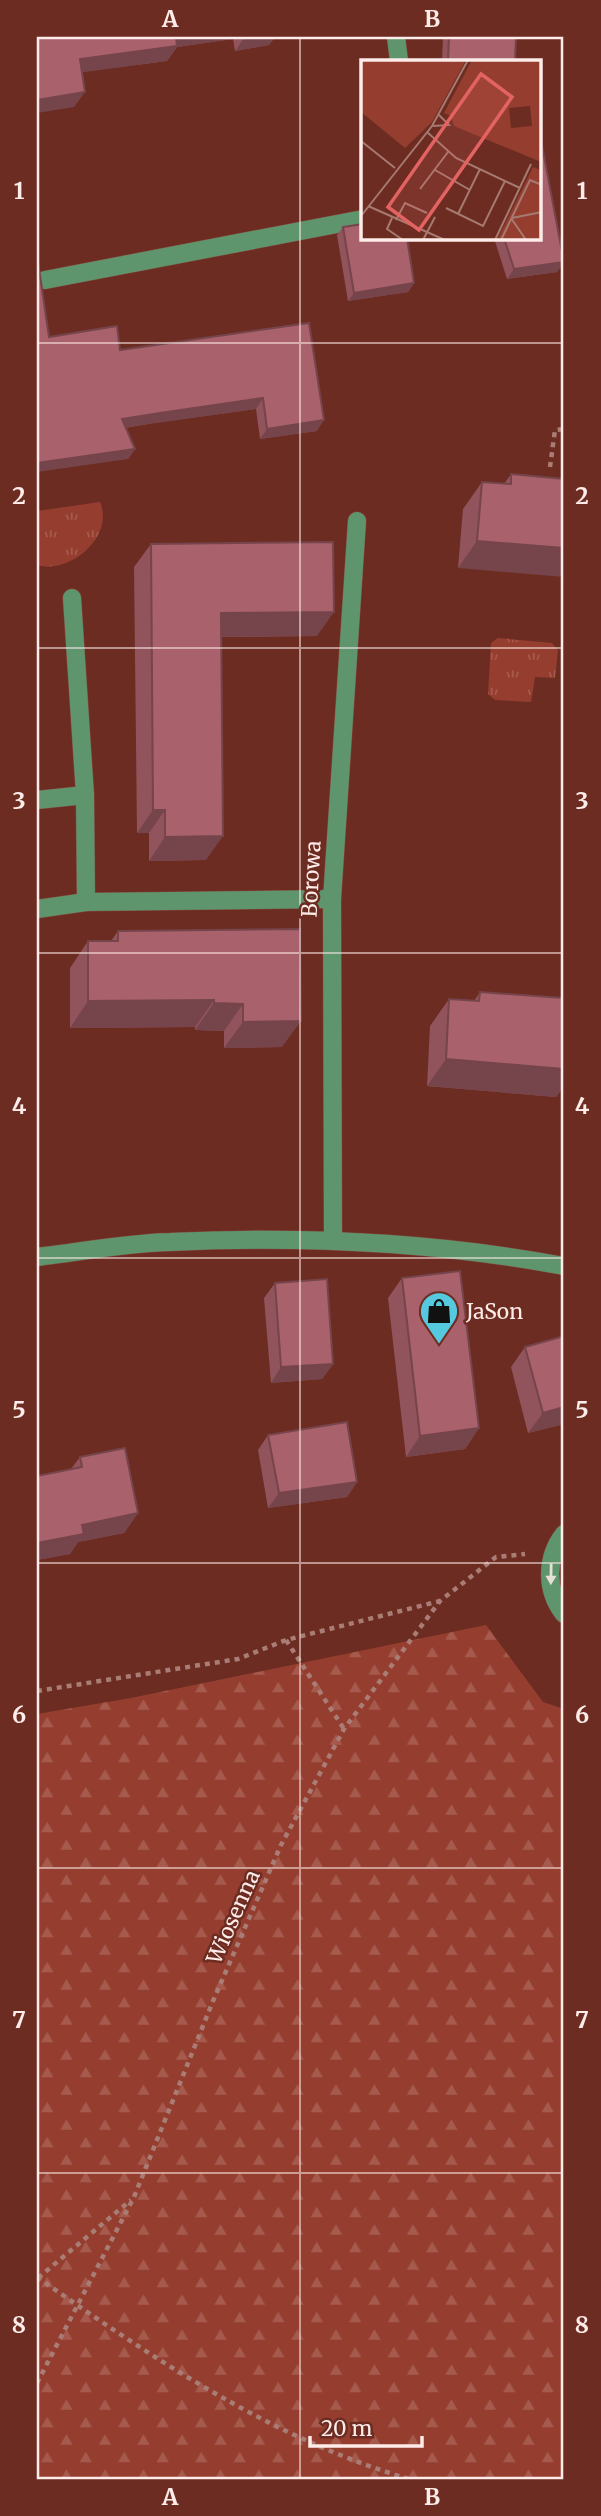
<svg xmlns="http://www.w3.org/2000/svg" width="601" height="2516" font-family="Merriweather,serif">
<defs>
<pattern id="grass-tufts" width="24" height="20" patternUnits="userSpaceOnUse" patternTransform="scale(1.75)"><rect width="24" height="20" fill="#953e2f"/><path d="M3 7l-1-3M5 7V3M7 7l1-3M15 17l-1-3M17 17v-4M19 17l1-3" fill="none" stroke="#a55a4d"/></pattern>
<pattern id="forest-firs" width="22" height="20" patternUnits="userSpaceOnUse" patternTransform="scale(1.75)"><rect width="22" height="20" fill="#953e2f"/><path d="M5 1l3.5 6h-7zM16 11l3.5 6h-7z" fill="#a55a4d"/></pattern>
</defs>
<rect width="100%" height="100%" fill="#6c2c21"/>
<!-- grass -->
<g fill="url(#grass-tufts)">
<path d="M100,502C115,537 69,575 37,565V511Z"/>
<path d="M498,638L552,643L558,650L555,678L535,677L531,702L495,700L488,694L491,643Z"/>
</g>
<!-- forest -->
<path fill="url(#forest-firs)" d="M486,1625L543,1702L564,1709V2479H37V1714L131,1698Z"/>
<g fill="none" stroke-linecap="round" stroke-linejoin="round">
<!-- minor casing -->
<g stroke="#834b41" stroke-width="19">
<g id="minor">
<path d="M396,37L399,61"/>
<path d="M45,280L363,219"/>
<path d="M72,598L85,795L86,902"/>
<path d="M37,800L85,795"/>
<path d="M37,909L86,902L332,899"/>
<path d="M333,1241L332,899L357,521"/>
<path d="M37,1257C81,1252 126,1243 170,1242C301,1236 435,1242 564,1266"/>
<path d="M564,1534C546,1557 545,1590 564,1614"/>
</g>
</g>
<!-- path -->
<g stroke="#a97d75" stroke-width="4.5" stroke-dasharray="5 5" stroke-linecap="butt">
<path d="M550,467L555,430L564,429"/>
<path d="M286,1640L344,1729"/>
<path d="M37,1691L238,1659L286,1640L440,1601"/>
<path d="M37,2277C152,2358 273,2439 409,2479"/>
<path d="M38,2278L131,2200"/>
<path d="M37,2383L134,2197L213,2001L281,1845L344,1729L440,1601L496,1557L525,1554"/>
</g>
<!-- minor -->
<use href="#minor" stroke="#5e956d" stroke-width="18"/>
</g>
<!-- wall -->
<g fill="#91535c">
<path d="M37,37H275L269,45L235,51L233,39L177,47L167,61L82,72L74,107Z"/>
<path d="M443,37H516L515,61H442Z"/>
<path d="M343,227L414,283L408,292L348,301L337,235Z"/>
<path d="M494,238H540L564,262L557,272L507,279Z"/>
<path d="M309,323L317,431L260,439L256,409L153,423L125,428L135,449L128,459L49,337L120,350Z"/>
<path d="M511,474L564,479L458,568L463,509L482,482L504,484Z"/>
<path d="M151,544L317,636L221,637L206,860L149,861V833H137L134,567Z"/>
<path d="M300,929L282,1047L224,1048V1031L195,1030V1027L70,1028V968L88,941H111L118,931Z"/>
<path d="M480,992L564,998V1087H563L556,1097L427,1086L430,1026L449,999L474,1001Z"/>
<path d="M402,1278L479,1428L465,1449L406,1457L388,1298Z"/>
<path d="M275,1283L333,1364L322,1379L271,1383L264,1298Z"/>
<path d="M564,1336V1424L528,1433L511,1367L525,1347Z"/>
<path d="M268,1435L357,1482L347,1497L268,1508L258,1450Z"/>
<path d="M80,1457L138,1513L124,1533L78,1542L70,1554L37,1560V1476L71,1469Z"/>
</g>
<!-- shaded-wall -->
<g fill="#76444b">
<path d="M174,37H235L233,39L177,47L167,61L69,74L80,59Z"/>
<path d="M245,37H275L269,45L235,51Z"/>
<path d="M85,92L74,107L37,113V100Z"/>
<path d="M564,262L557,272L507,279L514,269Z"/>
<path d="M414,283L408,292L348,301L354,293Z"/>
<path d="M263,398L256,409L114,429L122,419Z"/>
<path d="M324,420L317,431L260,439L267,429Z"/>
<path d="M135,449L128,459L37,472V463Z"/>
<path d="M477,541L564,548V577L458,568Z"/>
<path d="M334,612L317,636L205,637L221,613Z"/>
<path d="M153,810H165L149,833H137Z"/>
<path d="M223,836L206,860L149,861L165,837Z"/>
<path d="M214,1000L195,1027L70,1028L88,1001Z"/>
<path d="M214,1003L243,1004L224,1031L195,1030Z"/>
<path d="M301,1021L282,1047L224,1048L243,1022Z"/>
<path d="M446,1059L564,1069V1087H563L556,1097L427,1086Z"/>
<path d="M333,1364L322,1379L271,1383L281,1367Z"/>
<path d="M564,1407V1424L528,1433L543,1413Z"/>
<path d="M479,1428L465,1449L406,1457L420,1436Z"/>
<path d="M357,1482L347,1497L268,1508L279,1493Z"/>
<path d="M138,1513L124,1533L78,1542L70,1554L37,1560V1543L82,1525Z"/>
</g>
<!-- building -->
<g fill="#a9616b" stroke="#76444b" stroke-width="2">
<path d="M37,37H176L177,46L80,59L85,92L37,100Z"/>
<path d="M449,37H516L515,61H448Z"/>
<path d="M540,135L564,262L514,269L504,238H540Z"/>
<path d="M363,224V238H407L414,283L354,293L343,227Z"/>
<path d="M37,255L49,337L117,326L120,350L309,323L324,420L267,429L263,398L160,413L122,419L135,449L37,463Z"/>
<path d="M511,474L564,479V548L477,541L482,482L511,484Z"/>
<path d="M333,542L334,612L221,613L223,836L165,837V810H153L151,544Z"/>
<path d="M300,929L301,1021L243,1022V1004L214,1003V1000L88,1001V941H118V931Z"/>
<path d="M480,992L564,998V1069L446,1059L449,999L479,1001Z"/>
<path d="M460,1271L479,1428L420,1436L402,1278Z"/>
<path d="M327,1279L333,1364L281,1367L275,1283Z"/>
<path d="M564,1336V1407L543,1413L525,1347Z"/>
<path d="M347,1422L357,1482L279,1493L268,1435Z"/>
<path d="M125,1448L138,1513L82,1525L84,1534L37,1543V1476L82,1467L80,1457Z"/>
</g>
<!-- one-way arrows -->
<defs><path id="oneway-solid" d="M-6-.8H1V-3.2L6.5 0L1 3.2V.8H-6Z" transform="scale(1.75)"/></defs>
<use fill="#e5dfd6" href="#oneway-solid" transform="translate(551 1574) rotate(91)"/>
<!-- grid -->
<path fill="none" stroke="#fdece9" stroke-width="2" stroke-opacity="0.55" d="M300,37V2479M37,343H564M37,648H564M37,953H564M37,1258H564M37,1563H564M37,1868H564M37,2173H564"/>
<!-- icons -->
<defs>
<g id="shop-pin" transform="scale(2.0125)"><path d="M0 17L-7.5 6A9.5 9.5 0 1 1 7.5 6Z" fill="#55cadf" stroke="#6c2c21"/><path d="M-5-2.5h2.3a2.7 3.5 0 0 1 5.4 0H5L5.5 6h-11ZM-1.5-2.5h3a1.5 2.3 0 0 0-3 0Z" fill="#111"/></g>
</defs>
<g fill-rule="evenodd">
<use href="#shop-pin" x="439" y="1311"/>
</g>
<g text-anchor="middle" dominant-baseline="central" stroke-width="5" stroke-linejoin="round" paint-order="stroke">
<!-- street labels -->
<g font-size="21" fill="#fdece9" stroke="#6c2c21">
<text transform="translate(311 879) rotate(-87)">Borowa</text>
<text transform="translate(233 1917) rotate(-66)">Wiosenna</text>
</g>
<!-- poi labels -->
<g font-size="21" fill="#fdece9" stroke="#6c2c21" text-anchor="start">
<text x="466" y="1311">JaSon</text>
</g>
</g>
<!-- overview -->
<g transform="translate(361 60)">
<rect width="180" height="180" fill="#6c2c21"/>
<path d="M0,0H105L71,62L44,88L0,52ZM111,0H180V102L93,66L90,56L83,53ZM169,46L171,66L150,68L148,48Z" fill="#953e2f" fill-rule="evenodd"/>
<path d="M172,107L180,110V180H136Z" fill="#953e2f"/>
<path fill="none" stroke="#a67971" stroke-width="2" d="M72,66L88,65L78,55M66,72L95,98L159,128M0,81L34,108M74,110L109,130M59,129L87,92M7,146L84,180M85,148L122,166L144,121M97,154L119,109M0,156L71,66L107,0M31,158L26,169L42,180M150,158L165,180M151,158L181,152M35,160L44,143L66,153M62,180L74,157M134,180L170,104M140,180L169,120L181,125"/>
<path fill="#e26362" fill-opacity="0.15" stroke="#e26362" stroke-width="3.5" d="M120,14L151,37L58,170L27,147Z"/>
<rect width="180" height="180" fill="none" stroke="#fdece9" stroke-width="3.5"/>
</g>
<!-- border -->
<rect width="601" height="2516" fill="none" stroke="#6c2c21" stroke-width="77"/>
<!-- scale -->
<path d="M310 2436v10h112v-10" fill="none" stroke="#fdece9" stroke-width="3.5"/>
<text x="321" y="2436" font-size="21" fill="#fdece9" stroke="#6c2c21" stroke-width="5" paint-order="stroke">20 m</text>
<rect x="38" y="38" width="524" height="2440" fill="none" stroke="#fdece9" stroke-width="2.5"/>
<g font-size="23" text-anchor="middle" font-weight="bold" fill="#fdece9">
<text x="170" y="27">A</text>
<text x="432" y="27">B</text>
<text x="19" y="199">1</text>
<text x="582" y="199">1</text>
<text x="19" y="504">2</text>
<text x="582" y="504">2</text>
<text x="19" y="809">3</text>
<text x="582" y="809">3</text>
<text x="19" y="1114">4</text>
<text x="582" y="1114">4</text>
<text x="19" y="1418">5</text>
<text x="582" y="1418">5</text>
<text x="19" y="1723">6</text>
<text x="582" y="1723">6</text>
<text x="19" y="2028">7</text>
<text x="582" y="2028">7</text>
<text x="19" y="2333">8</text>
<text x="582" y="2333">8</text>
<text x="170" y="2505">A</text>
<text x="432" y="2505">B</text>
</g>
</svg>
